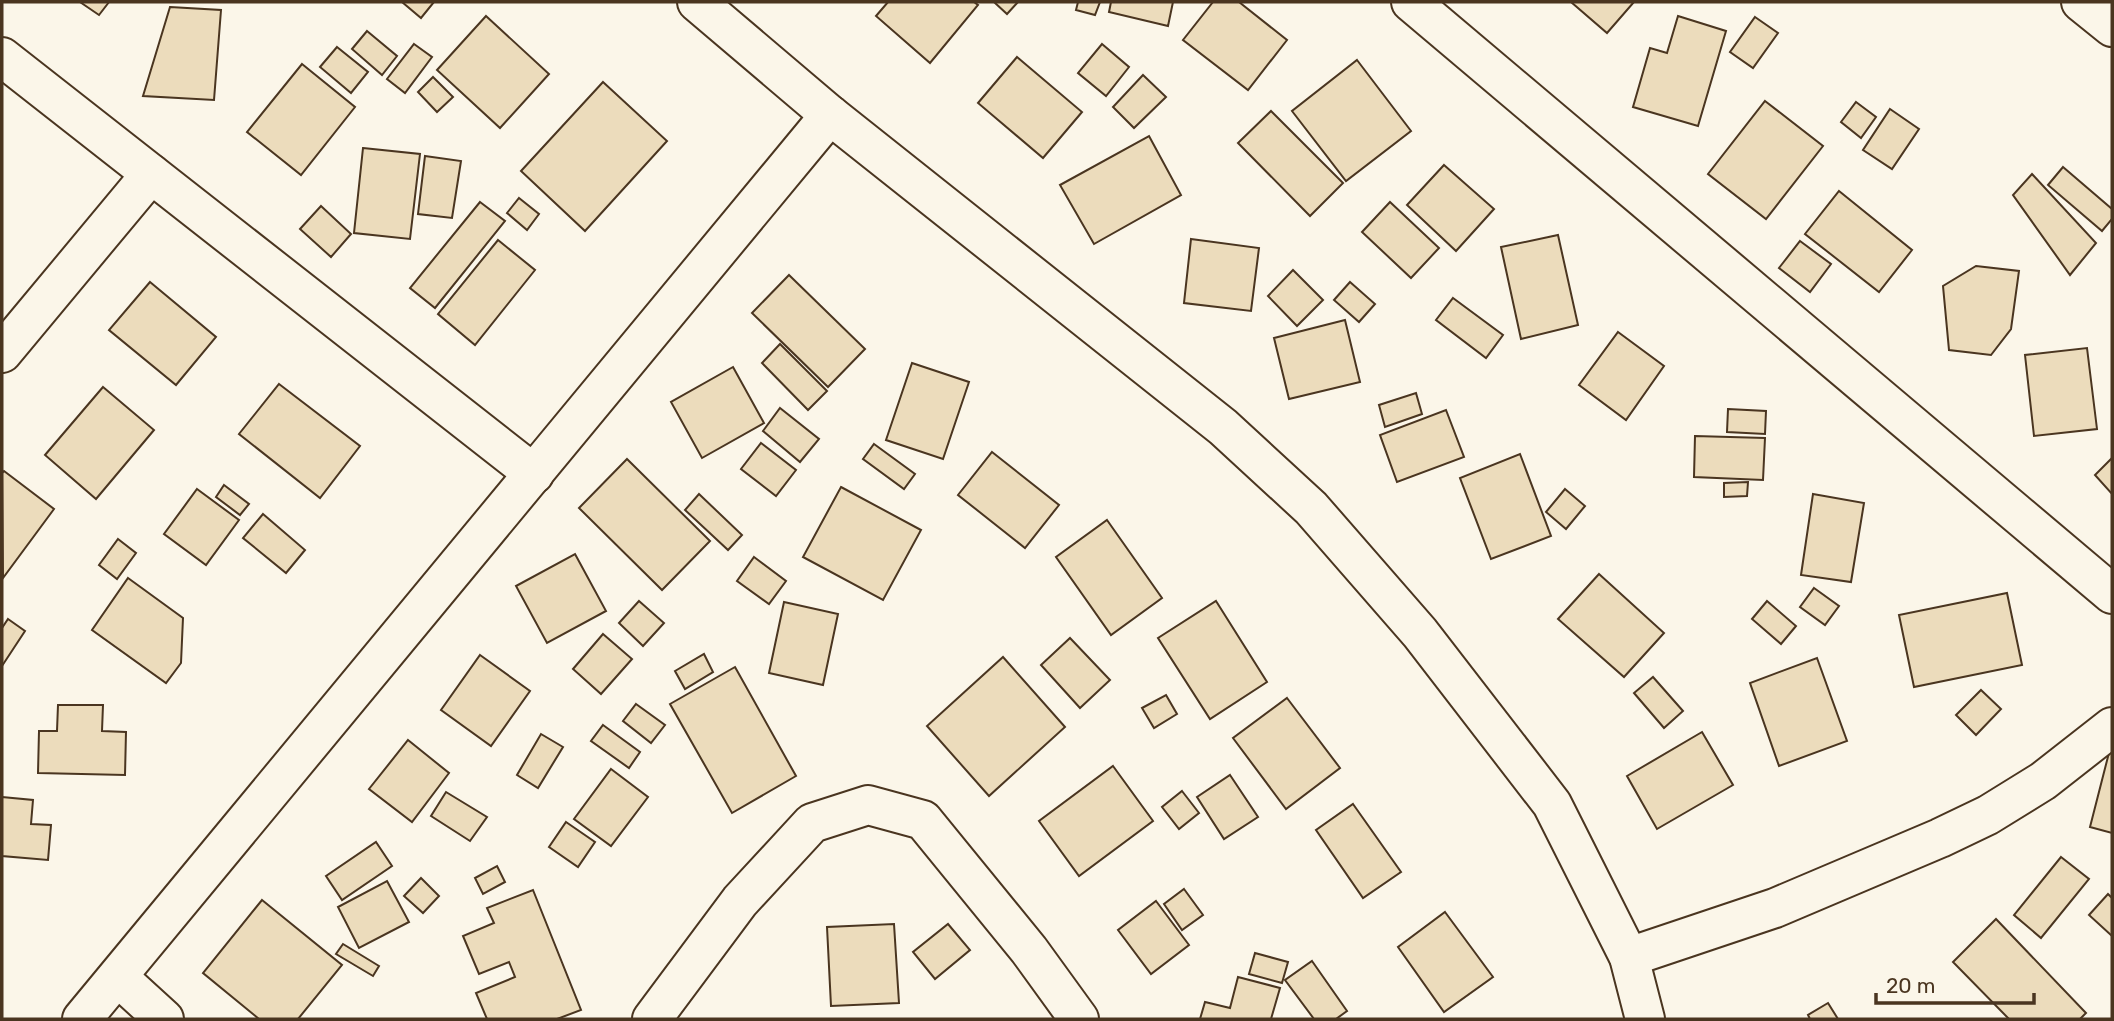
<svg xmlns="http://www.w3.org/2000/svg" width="2114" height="1021" font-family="Rubik,sans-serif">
<rect width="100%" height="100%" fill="#fbf6e9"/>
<!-- building -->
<g fill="#ecdcbc" stroke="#4a3520" stroke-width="2">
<path d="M80,2H109L99,15Z"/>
<path d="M402,2H434L421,18Z"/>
<path d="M888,2H974L978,5L930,63L876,16Z"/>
<path d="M994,2H1018L1007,14Z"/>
<path d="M1078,2H1100L1095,15L1076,10Z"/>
<path d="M1111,2H1173L1168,26L1109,12Z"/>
<path d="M1213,2H1239L1287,40L1248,90L1183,40Z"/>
<path d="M1571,2H1634L1607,33Z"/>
<path d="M170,7L221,10L214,100L143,96Z"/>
<path d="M486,16L549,74L500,128L437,70Z"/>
<path d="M1678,16L1726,31L1698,126L1633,107L1650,48L1667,53Z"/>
<path d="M1755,17L1778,33L1753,68L1730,52Z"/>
<path d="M367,31L397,56L382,75L352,49Z"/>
<path d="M414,44L432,57L405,93L387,79Z"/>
<path d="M1102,44L1129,67L1106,96L1078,73Z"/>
<path d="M337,47L368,72L351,93L320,67Z"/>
<path d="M1017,57L1082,112L1043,158L978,103Z"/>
<path d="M1357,60L1411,131L1346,181L1292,111Z"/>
<path d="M302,64L355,107L301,175L247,132Z"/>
<path d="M1143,75L1166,97L1134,128L1113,107Z"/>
<path d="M433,77L453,97L437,112L418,92Z"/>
<path d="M603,82L667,141L585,231L521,171Z"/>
<path d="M1765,101L1823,146L1766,219L1708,174Z"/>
<path d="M1856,102L1876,117L1861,138L1841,122Z"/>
<path d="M1890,109L1919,129L1892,169L1863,150Z"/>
<path d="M1271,111L1343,183L1310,216L1238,143Z"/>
<path d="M1149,136L1181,195L1094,244L1060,185Z"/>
<path d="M363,148L420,154L410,239L354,233Z"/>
<path d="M425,156L461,161L452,218L418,214Z"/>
<path d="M1444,165L1494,209L1456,251L1407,205Z"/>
<path d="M2063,167L2112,209V219L2102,231L2048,185Z"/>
<path d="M2032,174L2096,243L2070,275L2013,195Z"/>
<path d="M1839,191L1912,250L1879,292L1805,234Z"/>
<path d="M519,198L539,214L527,230L507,213Z"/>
<path d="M480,202L505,221L435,308L410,288Z"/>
<path d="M1390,202L1439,248L1411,278L1362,232Z"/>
<path d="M321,206L351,234L331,257L300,229Z"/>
<path d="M1558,235L1578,325L1521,339L1501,247Z"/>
<path d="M1191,239L1259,248L1251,311L1184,303Z"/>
<path d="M498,240L535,270L475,345L438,314Z"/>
<path d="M1800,241L1831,264L1810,292L1779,268Z"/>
<path d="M1976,266L2019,271L2011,329L1991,355L1949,350L1943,286Z"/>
<path d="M1293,270L1323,300L1297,326L1268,296Z"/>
<path d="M789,275L865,349L828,387L752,313Z"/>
<path d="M150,282L216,337L176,385L109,330Z"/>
<path d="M1350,282L1375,304L1359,322L1334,300Z"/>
<path d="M1453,298L1503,335L1486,358L1436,320Z"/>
<path d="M1345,320L1360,382L1289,399L1274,338Z"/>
<path d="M1618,332L1664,366L1626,420L1579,385Z"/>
<path d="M780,344L827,391L808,410L762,363Z"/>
<path d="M2087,348L2097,429L2034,436L2025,355Z"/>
<path d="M912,363L969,382L943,459L886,440Z"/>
<path d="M733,367L764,423L702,458L671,402Z"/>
<path d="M279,384L360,446L320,498L239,434Z"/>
<path d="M103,387L154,430L96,499L45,455Z"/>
<path d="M1416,393L1422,414L1385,427L1379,405Z"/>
<path d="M780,408L819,439L800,462L763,431Z"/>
<path d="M1728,409L1766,411L1765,434L1727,432Z"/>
<path d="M1446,410L1464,457L1397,482L1380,435Z"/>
<path d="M1695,436L1765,438L1763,480L1694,477Z"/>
<path d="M761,443L796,470L776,496L741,469Z"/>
<path d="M874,444L915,474L904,489L863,459Z"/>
<path d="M992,452L1059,505L1025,548L958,495Z"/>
<path d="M1520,454L1551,536L1491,559L1460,478Z"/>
<path d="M2112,458V494L2095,475Z"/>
<path d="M627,459L710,541L662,590L579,508Z"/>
<path d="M4,471L54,509L3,578L2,473Z"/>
<path d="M1748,482L1747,496L1724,497V483Z"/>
<path d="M224,485L249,504L240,515L216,497Z"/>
<path d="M841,487L921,530L883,600L803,557Z"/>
<path d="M197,489L239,520L206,565L164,534Z"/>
<path d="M1565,489L1585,506L1566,529L1546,512Z"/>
<path d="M699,494L742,535L728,550L685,510Z"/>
<path d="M1813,494L1864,503L1851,582L1801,575Z"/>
<path d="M263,514L305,550L286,573L243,538Z"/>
<path d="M1107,520L1162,598L1111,635L1056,557Z"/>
<path d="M118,539L136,553L117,579L99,565Z"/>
<path d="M575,554L606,611L547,643L516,586Z"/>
<path d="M754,557L786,581L769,604L737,581Z"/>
<path d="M1599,574L1664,633L1624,677L1558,619Z"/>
<path d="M128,578L183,618L181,663L166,683L92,630Z"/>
<path d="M1814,588L1839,606L1825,625L1800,607Z"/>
<path d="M2007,593L2022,665L1914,687L1899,615Z"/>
<path d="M639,601L664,623L643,646L619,623Z"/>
<path d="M1216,601L1267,682L1210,719L1158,638Z"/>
<path d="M1767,601L1796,626L1781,644L1752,619Z"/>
<path d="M784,602L838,614L823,685L769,673Z"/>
<path d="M8,619L25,631L2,666V628Z"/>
<path d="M603,634L632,659L601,694L573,669Z"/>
<path d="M1070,638L1110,680L1080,708L1041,665Z"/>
<path d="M704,654L713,672L685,689L675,671Z"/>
<path d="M480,655L530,691L491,746L441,710Z"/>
<path d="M1003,657L1065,727L989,796L927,726Z"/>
<path d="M1817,658L1847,741L1779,766L1750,683Z"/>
<path d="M735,667L796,776L732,813L670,704Z"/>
<path d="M1653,677L1683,711L1664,728L1634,693Z"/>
<path d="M1981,690L2001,709L1976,735L1956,715Z"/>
<path d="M1166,695L1177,714L1154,728L1142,708Z"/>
<path d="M1287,698L1340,768L1286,809L1233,738Z"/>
<path d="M636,704L665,725L651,743L623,721Z"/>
<path d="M58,705H103L102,731L126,732L125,775L38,773L39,731H57Z"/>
<path d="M603,725L640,752L629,768L591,741Z"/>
<path d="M1702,732L1733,785L1657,829L1627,776Z"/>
<path d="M541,734L563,747L538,788L517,775Z"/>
<path d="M408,740L449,773L412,822L369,789Z"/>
<path d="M2112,741V833L2090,827Z"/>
<path d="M1113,766L1153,821L1079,876L1039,821Z"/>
<path d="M611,769L648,797L611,846L574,819Z"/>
<path d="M1230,775L1258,817L1224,839L1197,797Z"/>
<path d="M1182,791L1199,813L1179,829L1162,807Z"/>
<path d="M446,792L487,817L470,841L431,816Z"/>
<path d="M2,797L33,800L31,824L51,825L48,860L2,856Z"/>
<path d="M1353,804L1401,872L1363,898L1316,830Z"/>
<path d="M566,822L595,842L578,867L549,847Z"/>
<path d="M376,842L392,866L342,900L326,876Z"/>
<path d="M2061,857L2089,879L2041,938L2014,915Z"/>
<path d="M497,866L505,882L483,894L475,878Z"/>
<path d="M421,878L439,896L423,913L404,896Z"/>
<path d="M387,881L409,922L359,948L338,907Z"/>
<path d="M1184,889L1203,915L1182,930L1164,904Z"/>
<path d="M533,890L581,1010L557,1019H487L476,993L515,977L509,962L479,974L463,936L494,923L487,908Z"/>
<path d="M2108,894L2112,898V936L2089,915Z"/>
<path d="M262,900L342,965L298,1019H259L203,973Z"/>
<path d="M1156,901L1189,945L1151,974L1118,930Z"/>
<path d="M1445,912L1493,977L1444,1012L1398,947Z"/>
<path d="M1996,919L2086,1013L2080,1019H2009L1953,962Z"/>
<path d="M894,924L899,1003L831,1006L827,927Z"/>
<path d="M948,924L970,950L935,979L913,952Z"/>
<path d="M343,944L379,966L373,976L336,954Z"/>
<path d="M1255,953L1288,962L1282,983L1249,974Z"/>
<path d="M1312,961L1347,1011L1336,1019H1314L1285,980Z"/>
<path d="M1238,977L1280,988L1271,1019H1200L1205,1002L1230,1008Z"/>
<path d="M1828,1003L1838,1019H1810L1808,1015Z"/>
</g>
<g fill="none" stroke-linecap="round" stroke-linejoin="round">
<!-- street casing -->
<g stroke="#4a3520" stroke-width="42">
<g id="street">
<path d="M697,2L830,115L1223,427L1311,508L1420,633L1552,804L1629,957L1645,1019"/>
<path d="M1411,2L2112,594"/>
<path d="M2,57L534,474"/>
<path d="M2,353L151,174"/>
<path d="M1629,957L1775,908L1940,838L1988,815L2043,781L2112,727"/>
<path d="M118,977L164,1019"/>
<path d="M82,1019L830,115"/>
<path d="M652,1019L740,901L812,823L868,805L923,820L1029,950L1079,1019"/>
</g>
</g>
<!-- secondary casing -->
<g stroke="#4a3520" stroke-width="42">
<path id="secondary" d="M2081,2L2112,27"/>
</g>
<!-- street -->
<use href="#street" stroke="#fbf6e9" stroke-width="38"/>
<!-- secondary -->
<use href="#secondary" stroke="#fbf6e9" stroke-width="38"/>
</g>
<!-- border -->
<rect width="2114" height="1021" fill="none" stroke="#4a3520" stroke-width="7"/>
<!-- scale -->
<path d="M1876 993v10h158v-10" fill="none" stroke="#4a3520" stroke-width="3.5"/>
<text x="1886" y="993" font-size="21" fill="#4a3520" stroke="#fbf6e9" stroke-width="5" paint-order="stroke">20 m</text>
</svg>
